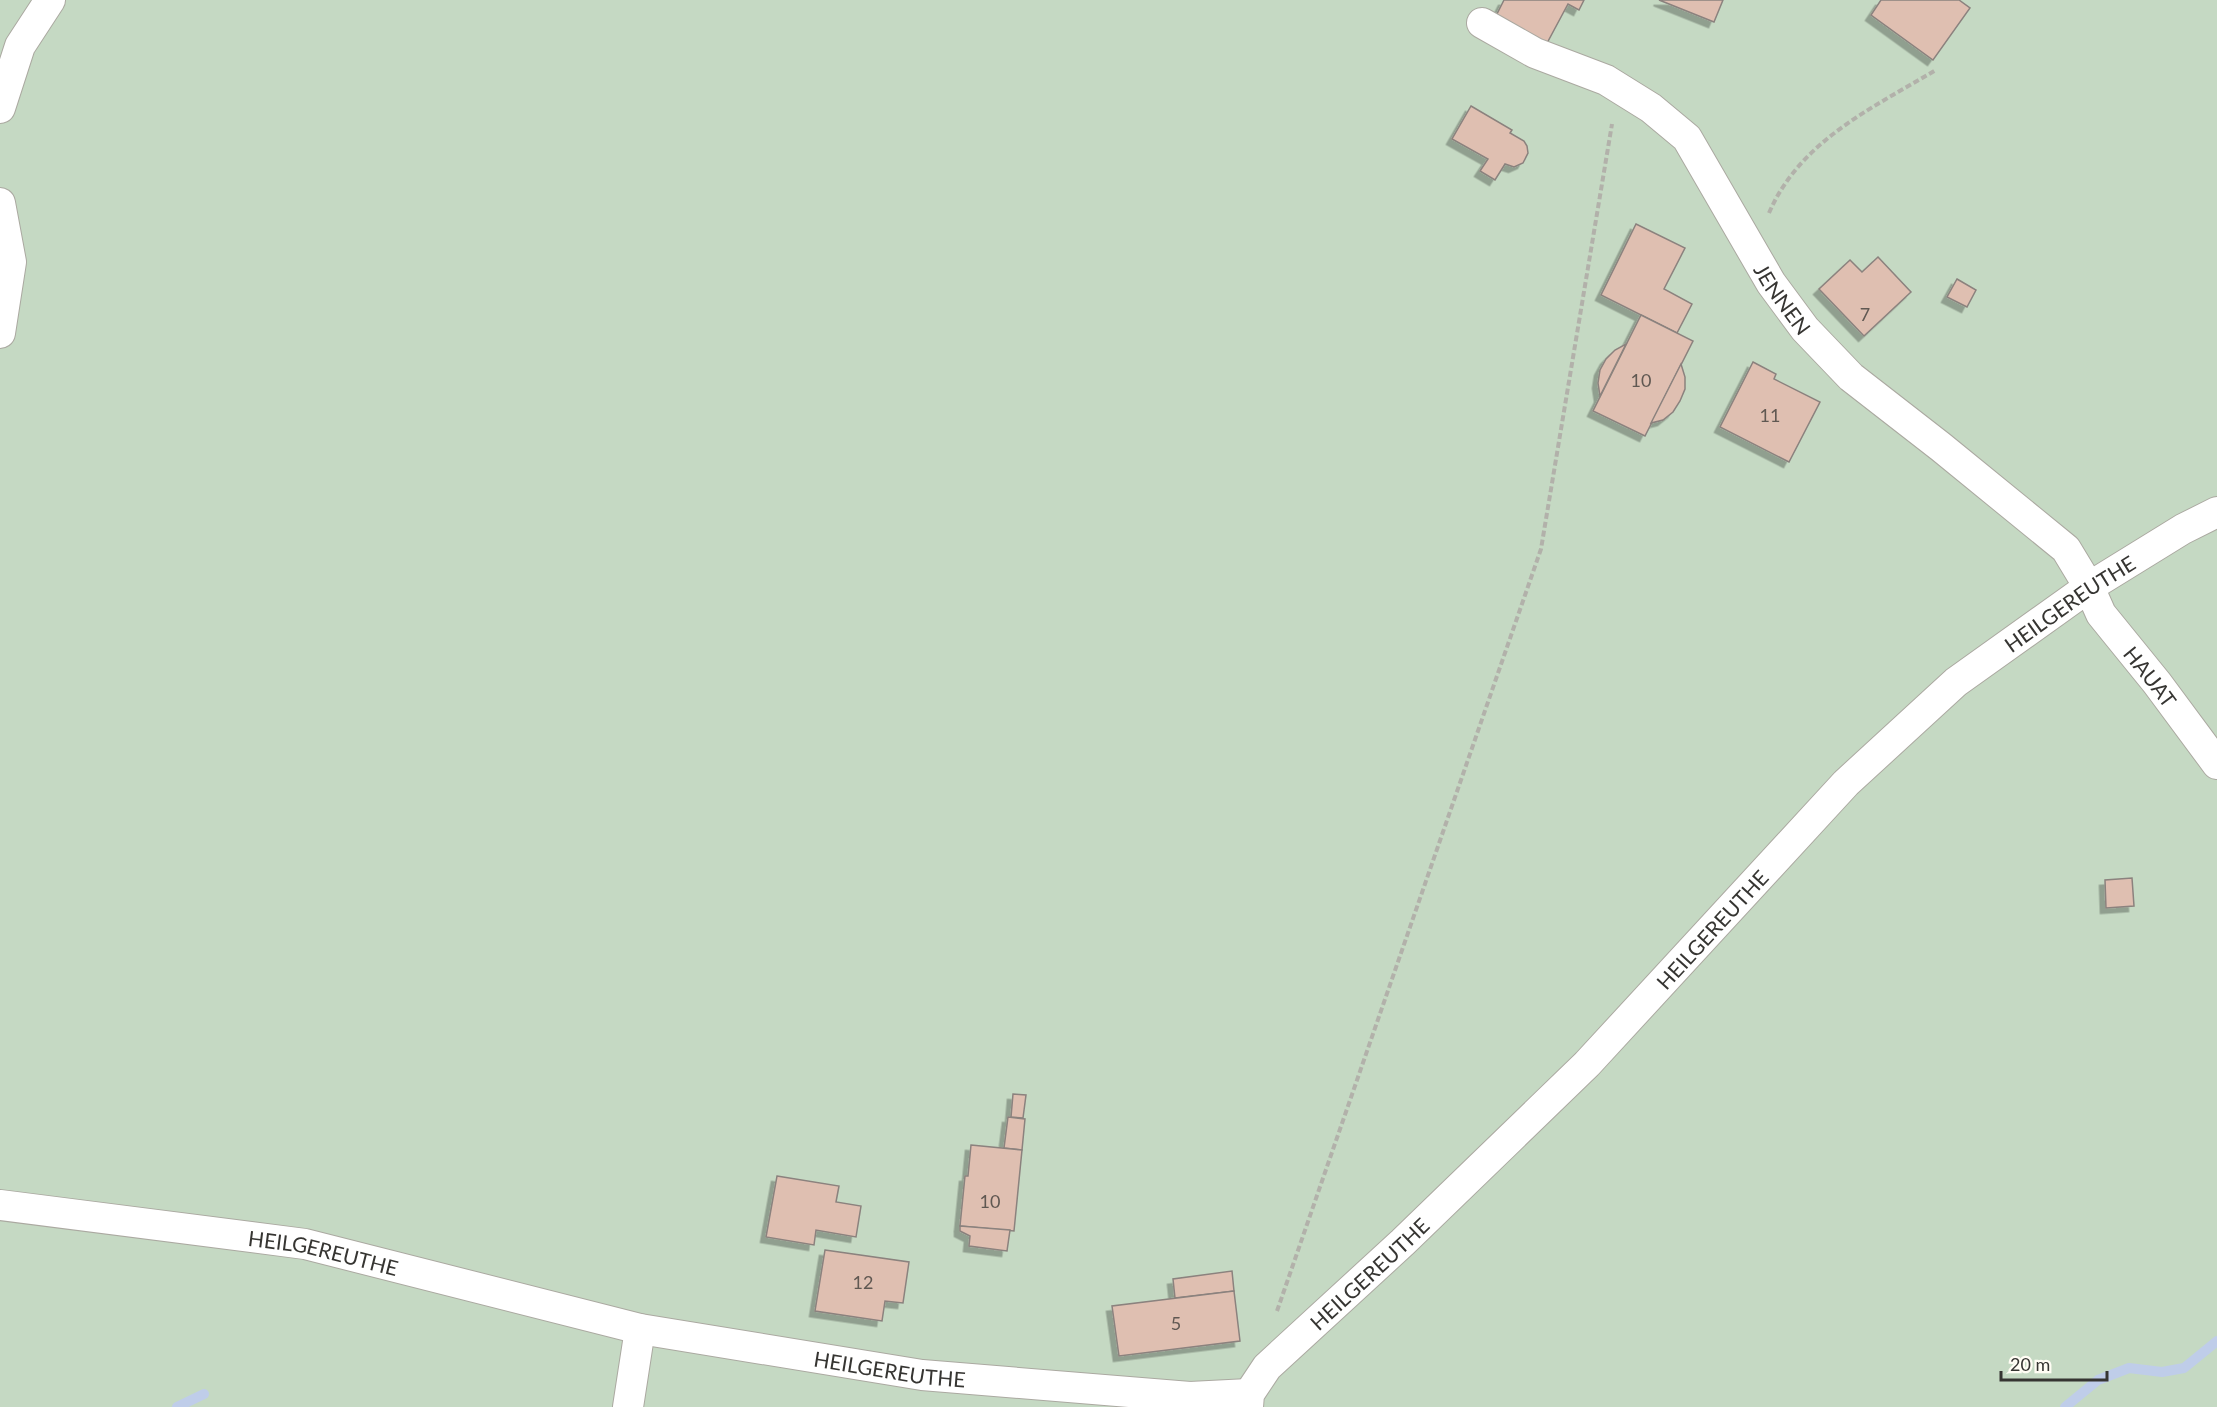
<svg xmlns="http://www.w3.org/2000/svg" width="2217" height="1407" font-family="Lato,sans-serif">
<defs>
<filter id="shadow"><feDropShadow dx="-5.5" dy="5.5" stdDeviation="0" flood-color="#0004"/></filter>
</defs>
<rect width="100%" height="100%" fill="#f1f0e7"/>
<!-- green -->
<rect fill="#c5d9c3" x="0" y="0" width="2217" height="1407"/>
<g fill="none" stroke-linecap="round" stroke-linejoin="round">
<!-- stream -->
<g stroke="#bfcde9" stroke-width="10">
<path d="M177,1407L204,1394"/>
<path d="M2065,1407L2098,1380L2129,1368L2162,1372L2184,1368L2217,1341"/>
</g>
</g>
<!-- building -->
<g fill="#dfbfb1" stroke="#8b827e" stroke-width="1.5" filter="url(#shadow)">
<path d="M1504,0H1584L1579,10L1568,4L1546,45L1495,18Z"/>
<path d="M1659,0H1723L1714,22Z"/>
<path d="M1881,0H1959L1970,8L1933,60L1871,15Z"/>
<path d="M1471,106L1512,130L1510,133L1524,141L1527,146L1528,153L1523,163L1514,167L1505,164L1495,180L1480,171L1488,159L1452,139Z"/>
<path d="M1636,224L1685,248L1664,289L1692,304L1677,333L1601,295Z"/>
<path d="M1878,257L1911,292L1864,336L1819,289L1850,260L1862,272Z"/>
<path d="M1957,279L1976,290L1967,307L1947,297Z"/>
<path d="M1641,315L1693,341L1645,436L1593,411Z"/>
<path d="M1626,344L1600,396L1598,383L1600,370L1606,359L1615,350Z"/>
<path d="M1753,362L1776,374L1774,379L1820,402L1789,462L1720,427Z"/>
<path d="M1681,364L1685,377V389L1680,401L1673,412L1663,420L1651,423Z"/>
<path d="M2132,878L2134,906L2106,908L2105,880Z"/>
<path d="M1013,1094L1026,1095L1023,1118L1011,1117Z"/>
<path d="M1008,1117L1025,1119L1022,1150L1004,1148Z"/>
<path d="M971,1145L1022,1150L1014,1231L960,1226L965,1176H968Z"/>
<path d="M777,1176L839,1186L836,1202L861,1206L856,1237L816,1230L814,1245L766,1237Z"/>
<path d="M960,1226L1010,1230L1007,1251L969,1246L970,1236L960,1231Z"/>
<path d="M825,1250L909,1262L903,1303L885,1301L882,1321L815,1311Z"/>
<path d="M1232,1271L1234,1291L1175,1298L1173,1279Z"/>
<path d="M1234,1291L1240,1341L1119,1356L1112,1306Z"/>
</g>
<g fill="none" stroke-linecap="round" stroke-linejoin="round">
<!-- minor casing -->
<g stroke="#aba9a1" stroke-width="32">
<g id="minor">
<path id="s1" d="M1482,23L1535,53L1606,80L1651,108L1687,138L1771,283L1805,329L1851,377L1941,447L2066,549L2089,587L2101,614L2157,683L2217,764"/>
<path d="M0,108L20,46L50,0"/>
<path d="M0,203L11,262L0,333"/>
<path id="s2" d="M0,1205L305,1244L640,1329L922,1375L1190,1397L1249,1394"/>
<path d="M628,1407L640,1329"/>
<path id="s3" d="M1248,1407L1249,1394L1267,1367L1403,1242L1587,1064L1846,783L1956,682L2089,587L2183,529L2217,512"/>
</g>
</g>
<!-- path -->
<g stroke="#b2b1aa" stroke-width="4" stroke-dasharray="6 3" stroke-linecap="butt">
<path d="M1769,213C1800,141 1872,108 1936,70"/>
<path d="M1277,1311L1541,549L1612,124"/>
</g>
<!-- minor -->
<use href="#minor" stroke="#fff" stroke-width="30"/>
</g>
<g text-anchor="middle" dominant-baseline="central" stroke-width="4.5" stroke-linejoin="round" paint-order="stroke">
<!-- number labels -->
<g font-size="18" fill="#605852">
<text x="1865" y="314">7</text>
<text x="1641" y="380">10</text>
<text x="1770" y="415">11</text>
<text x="990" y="1201">10</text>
<text x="863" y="1282">12</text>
<text x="1176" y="1323">5</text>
</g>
<!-- street labels -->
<g font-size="21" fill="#363532" stroke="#fffdf4">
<text stroke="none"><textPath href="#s1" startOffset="424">JENNEN</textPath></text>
<text stroke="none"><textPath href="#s3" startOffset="1156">HEILGEREUTHE</textPath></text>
<text stroke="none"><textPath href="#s1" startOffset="957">HAUAT</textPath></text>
<text stroke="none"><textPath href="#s3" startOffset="670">HEILGEREUTHE</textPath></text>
<text stroke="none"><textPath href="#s2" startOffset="327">HEILGEREUTHE</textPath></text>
<text stroke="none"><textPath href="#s3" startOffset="184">HEILGEREUTHE</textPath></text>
<text stroke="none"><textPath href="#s2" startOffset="906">HEILGEREUTHE</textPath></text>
</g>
</g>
<!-- scale -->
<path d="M2001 1371v9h106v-9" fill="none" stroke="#363532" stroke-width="3"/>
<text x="2010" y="1371" font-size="18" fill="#363532" stroke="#fffdf4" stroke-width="4.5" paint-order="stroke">20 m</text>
</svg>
